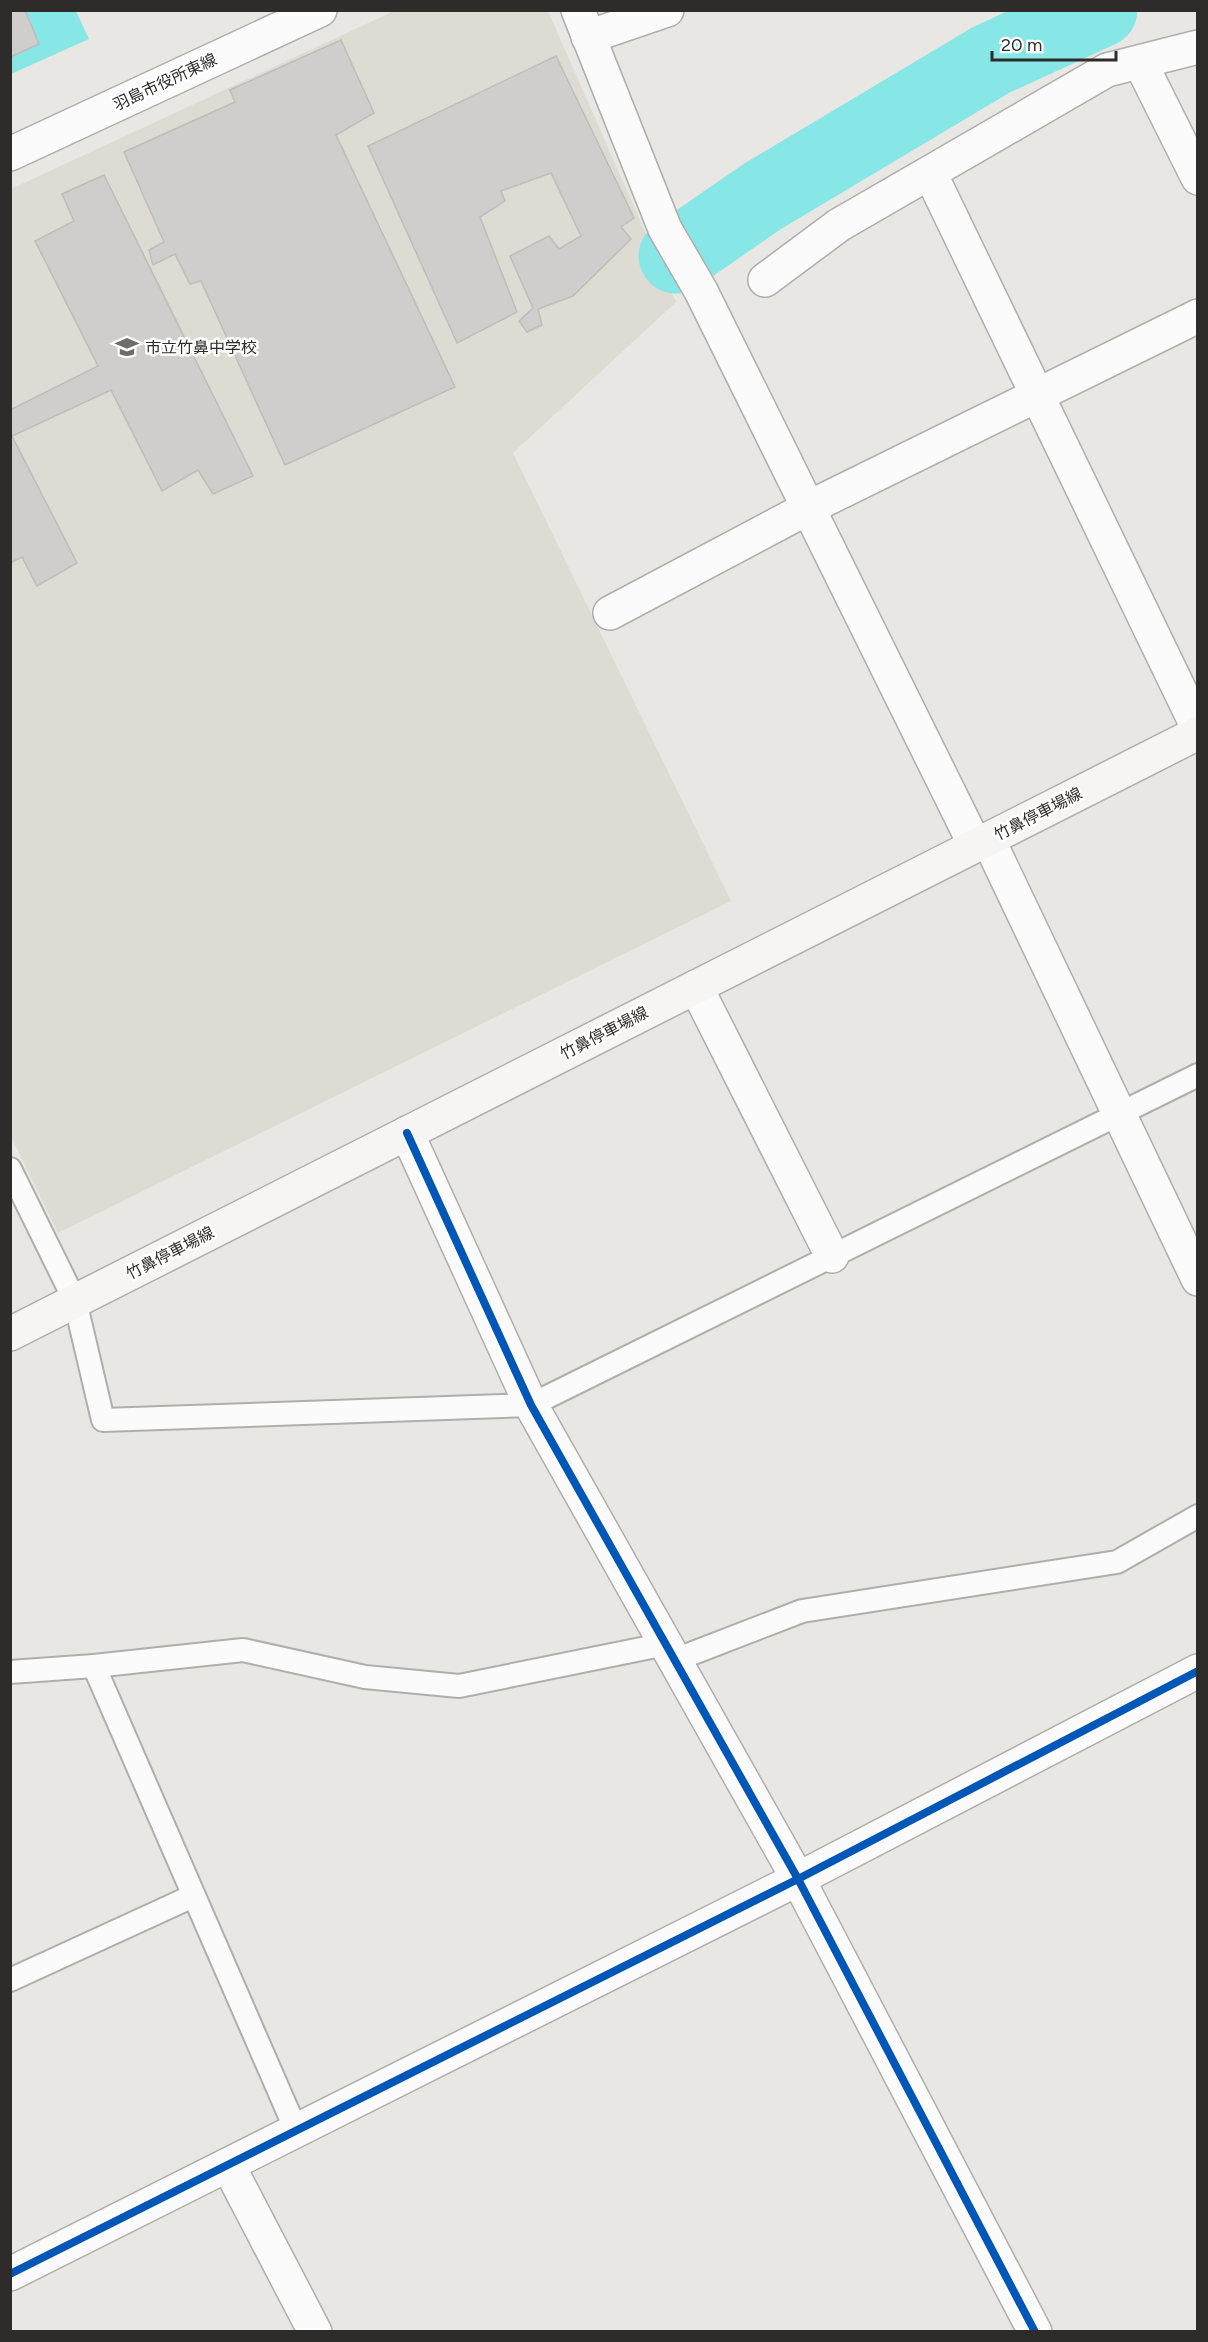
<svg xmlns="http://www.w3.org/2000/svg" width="1208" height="2342" font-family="Figtree,'Noto Sans JP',sans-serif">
<rect width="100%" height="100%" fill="#e8e7e4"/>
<!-- built -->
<path fill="#dedbd3" d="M394,11H548L676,302L513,453L731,901L58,1233L11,1136V189Z"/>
<!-- water -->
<path fill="#87e7e7" d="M25,11H76L89,39L11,74L10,57L39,44Z"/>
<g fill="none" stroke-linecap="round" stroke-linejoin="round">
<!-- river -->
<path stroke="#87e7e7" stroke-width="75" d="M676,256L763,196L991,60L1100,10"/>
</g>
<!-- building -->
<g fill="#cfcecc" stroke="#bebdbb" stroke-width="1.5">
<path d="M10,10H25L39,44L10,57Z"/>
<path d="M341,40L374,113L336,135L455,387L285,465L201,281L190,284L175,254L153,265L149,250L164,242L124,152L235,102L230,90Z"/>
<path d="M556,56L634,218L621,227L631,239L573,296L538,309L542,325L527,332L519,321L533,308L510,256L549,236L559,249L581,236L551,173L501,191L505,201L480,217L517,312L457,343L368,146Z"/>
<path d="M104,175L253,476L213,494L198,470L162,491L111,390L12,436L77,563L37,586L22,557L10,563V410L98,366L35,241L74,221L62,194Z"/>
</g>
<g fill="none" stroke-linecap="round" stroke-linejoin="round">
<!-- service casing -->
<g stroke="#afaeab" stroke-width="26">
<g id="service">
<path d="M10,1169L75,1301L103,1420L531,1405L1198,1075"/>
<path d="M675,1660L802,1611L1117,1562L1198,1516"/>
<path d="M94,1666L296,2130"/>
<path d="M10,1672L94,1666L243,1650L365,1677L459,1686L666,1644"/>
<path d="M10,1980L193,1896"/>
</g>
</g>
<!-- minor casing -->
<g stroke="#afaeab" stroke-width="36">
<g id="minor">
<path d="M588,37L667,10"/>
<path d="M1140,62L1198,178"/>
<path d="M930,173L1198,728"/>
<path d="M765,280L839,225L1107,70L1198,47"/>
<path d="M610,613L808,508L1198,316"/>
<path d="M988,839L1198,1279"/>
<path d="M696,987L832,1256"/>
<path d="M407,1133L531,1405L798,1879L1035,2332"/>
<path d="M228,2165L315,2332"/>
<path d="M10,2274L798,1879L1198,1671"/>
</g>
</g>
<!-- tertiary casing -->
<g stroke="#afaeab" stroke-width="36">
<g id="tertiary">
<path d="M578,10L665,229L701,291L975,845"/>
<path d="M10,154L320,10"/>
</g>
</g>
<!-- secondary casing -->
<g stroke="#afaeab" stroke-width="36">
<path id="secondary" d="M10,1334L1198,733"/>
</g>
<!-- service -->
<use href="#service" stroke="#fcfbfb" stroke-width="22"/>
<!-- minor -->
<use href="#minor" stroke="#fcfbfb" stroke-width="33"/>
<!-- tertiary -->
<use href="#tertiary" stroke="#fcfbfb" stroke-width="33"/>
<!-- secondary -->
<use href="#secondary" stroke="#f7f4f4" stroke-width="33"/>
<!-- cycleway casing -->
<g stroke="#fff" stroke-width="11">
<g id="cycleway">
<path d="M407,1133L531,1405L798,1879L1035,2332"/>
<path d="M10,2274L798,1879L1198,1671"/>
</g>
</g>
<!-- cycleway -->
<use href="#cycleway" stroke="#0057b8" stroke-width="8"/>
</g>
<!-- icons -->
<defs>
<g id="school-bare" transform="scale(1.8)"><path d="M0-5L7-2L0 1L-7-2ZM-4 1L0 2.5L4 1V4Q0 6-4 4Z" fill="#6e6d6b" stroke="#fff" stroke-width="2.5" paint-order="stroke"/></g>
</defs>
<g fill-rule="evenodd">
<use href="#school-bare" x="127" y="347"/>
</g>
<g text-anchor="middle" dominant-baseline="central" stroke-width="5" stroke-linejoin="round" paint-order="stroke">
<!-- street labels -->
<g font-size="16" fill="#2d2c2a" stroke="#fff">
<text transform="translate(165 82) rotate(-25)">羽島市役所東線</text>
<text transform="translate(1038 814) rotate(-27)">竹鼻停車場線</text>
<text transform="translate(604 1033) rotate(-27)">竹鼻停車場線</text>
<text transform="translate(170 1253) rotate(-27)">竹鼻停車場線</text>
</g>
<!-- poi labels -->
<g font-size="16" fill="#2d2c2a" stroke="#fff" text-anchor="start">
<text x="145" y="347">市立竹鼻中学校</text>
</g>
</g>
<!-- border -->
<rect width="1208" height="2342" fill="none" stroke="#2d2c2a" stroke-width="24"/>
<!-- scale -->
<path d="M992 51v9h124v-9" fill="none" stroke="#2d2c2a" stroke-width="3"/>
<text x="1001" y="51" font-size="18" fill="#2d2c2a" stroke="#ffffff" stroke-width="4.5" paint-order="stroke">20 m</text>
</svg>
